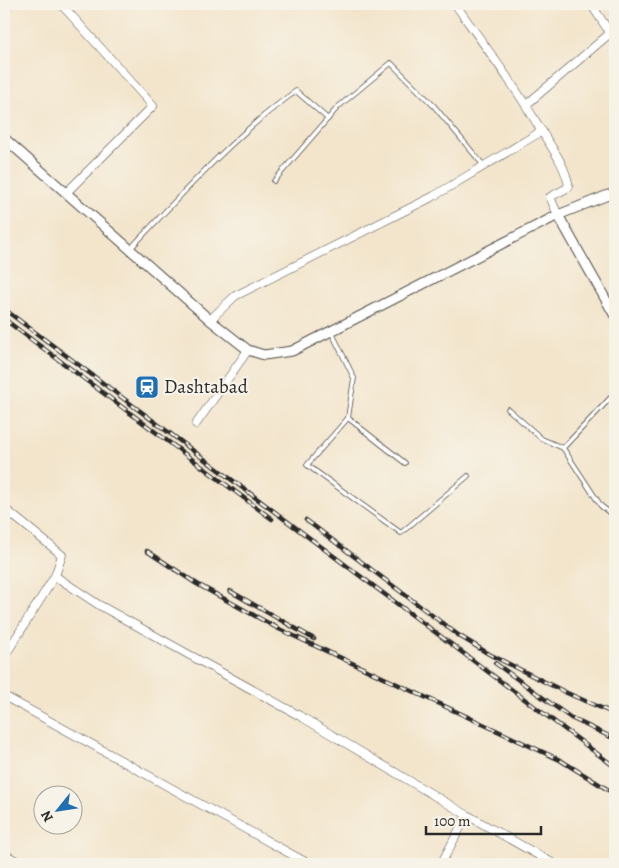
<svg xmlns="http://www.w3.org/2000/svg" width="619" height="868" font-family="Alegreya,serif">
<rect width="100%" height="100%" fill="#f7f3e8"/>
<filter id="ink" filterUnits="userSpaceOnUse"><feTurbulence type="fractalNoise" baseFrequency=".02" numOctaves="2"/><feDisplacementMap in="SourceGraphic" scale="10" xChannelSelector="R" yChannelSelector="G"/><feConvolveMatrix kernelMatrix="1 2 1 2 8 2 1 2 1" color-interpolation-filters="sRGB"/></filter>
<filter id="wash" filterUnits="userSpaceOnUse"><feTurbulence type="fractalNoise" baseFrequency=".0096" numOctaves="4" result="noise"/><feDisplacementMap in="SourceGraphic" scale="20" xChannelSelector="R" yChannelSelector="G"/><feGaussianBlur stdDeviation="1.12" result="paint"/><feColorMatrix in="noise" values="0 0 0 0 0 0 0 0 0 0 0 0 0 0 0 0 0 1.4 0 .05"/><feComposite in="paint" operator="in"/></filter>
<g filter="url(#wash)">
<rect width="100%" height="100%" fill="#f3e5cc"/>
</g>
<g filter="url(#ink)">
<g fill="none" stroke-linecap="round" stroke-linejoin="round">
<!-- service casing -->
<g stroke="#494743" stroke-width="5.5">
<g id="service">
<path d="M274,181L338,107L391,63L434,106L484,166"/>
<path d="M130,249C182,194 234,135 296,91L328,119"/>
<path d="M331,331L354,378L348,418L405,463"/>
<path d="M615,393L563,448L601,506L615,517"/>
<path d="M508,409L542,439L563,448"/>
<path d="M348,418L307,465L401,533L468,476"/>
</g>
</g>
<!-- minor casing -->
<g stroke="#494743" stroke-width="9">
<g id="minor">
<path d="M61,4L153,106L66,193"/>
<path d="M455,4C485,46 516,87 542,132C553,149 566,167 569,187L550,197L558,215"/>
<path d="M591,4L610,33"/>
<path d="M4,7L9,4"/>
<path d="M526,105L615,29"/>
<path d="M210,320L235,296L434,196L542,131"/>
<path d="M196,424L248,350"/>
<path d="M4,508L62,555L55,576L4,657"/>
<path d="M55,576L99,605L300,716L467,815L554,864"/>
<path d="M4,696L309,864"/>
<path d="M4,854L22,864"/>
<path d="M441,864L467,815"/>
</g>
</g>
<!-- tertiary casing -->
<g stroke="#494743" stroke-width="11">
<g id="tertiary">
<path d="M4,138L210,320L248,350L264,355L292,351L558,215L608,195L615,194"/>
<path d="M558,215L615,316"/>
</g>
</g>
<!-- service -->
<use href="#service" stroke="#fff" stroke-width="4"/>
<!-- minor -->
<use href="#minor" stroke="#fff" stroke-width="8"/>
<!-- tertiary -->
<use href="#tertiary" stroke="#fff" stroke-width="9"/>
<!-- rail casing -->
<g stroke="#2b2b2b" stroke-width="4.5">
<g id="rail">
<path d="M4,309L615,767"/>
<path d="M4,319L272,519"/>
<path d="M306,520L458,635L489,654L567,693L615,714"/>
<path d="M147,551L197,584L279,629L560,760L615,794"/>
<path d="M230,591L314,639"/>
<path d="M495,663L571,718L615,739"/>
</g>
</g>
<!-- rail -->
<use href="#rail" stroke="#f7f3e8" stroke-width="2.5" stroke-dasharray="8" stroke-linecap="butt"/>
</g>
</g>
<!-- icons -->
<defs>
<g id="station-square" transform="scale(1.25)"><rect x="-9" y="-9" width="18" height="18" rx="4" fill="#1f6fb2" stroke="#f7f3e8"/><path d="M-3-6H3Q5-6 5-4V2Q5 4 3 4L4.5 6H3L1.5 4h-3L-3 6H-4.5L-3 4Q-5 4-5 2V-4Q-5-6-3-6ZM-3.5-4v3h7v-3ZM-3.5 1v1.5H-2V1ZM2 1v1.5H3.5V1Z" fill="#fff"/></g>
</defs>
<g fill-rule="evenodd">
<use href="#station-square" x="147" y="387"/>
</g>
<g text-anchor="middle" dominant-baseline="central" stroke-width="4.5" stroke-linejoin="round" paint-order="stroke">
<!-- poi labels -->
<g font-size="19" fill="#2b2b2b" stroke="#f7f3e8" text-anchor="start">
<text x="164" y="387">Dashtabad</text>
</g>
</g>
<!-- margin -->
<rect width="619" height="868" fill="none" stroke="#f7f3e8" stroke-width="20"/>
<!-- north arrow -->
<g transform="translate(58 810) rotate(240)"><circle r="24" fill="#f7f3e8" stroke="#a5a39c"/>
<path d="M0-4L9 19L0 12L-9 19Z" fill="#1f6fb2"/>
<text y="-8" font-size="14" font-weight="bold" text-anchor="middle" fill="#2b2b2b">N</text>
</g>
<!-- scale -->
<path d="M426 826v8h115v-8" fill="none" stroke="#2b2b2b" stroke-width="2.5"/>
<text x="434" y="826" font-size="15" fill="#2b2b2b" stroke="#f7f3e8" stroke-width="4" paint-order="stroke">100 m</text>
</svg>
